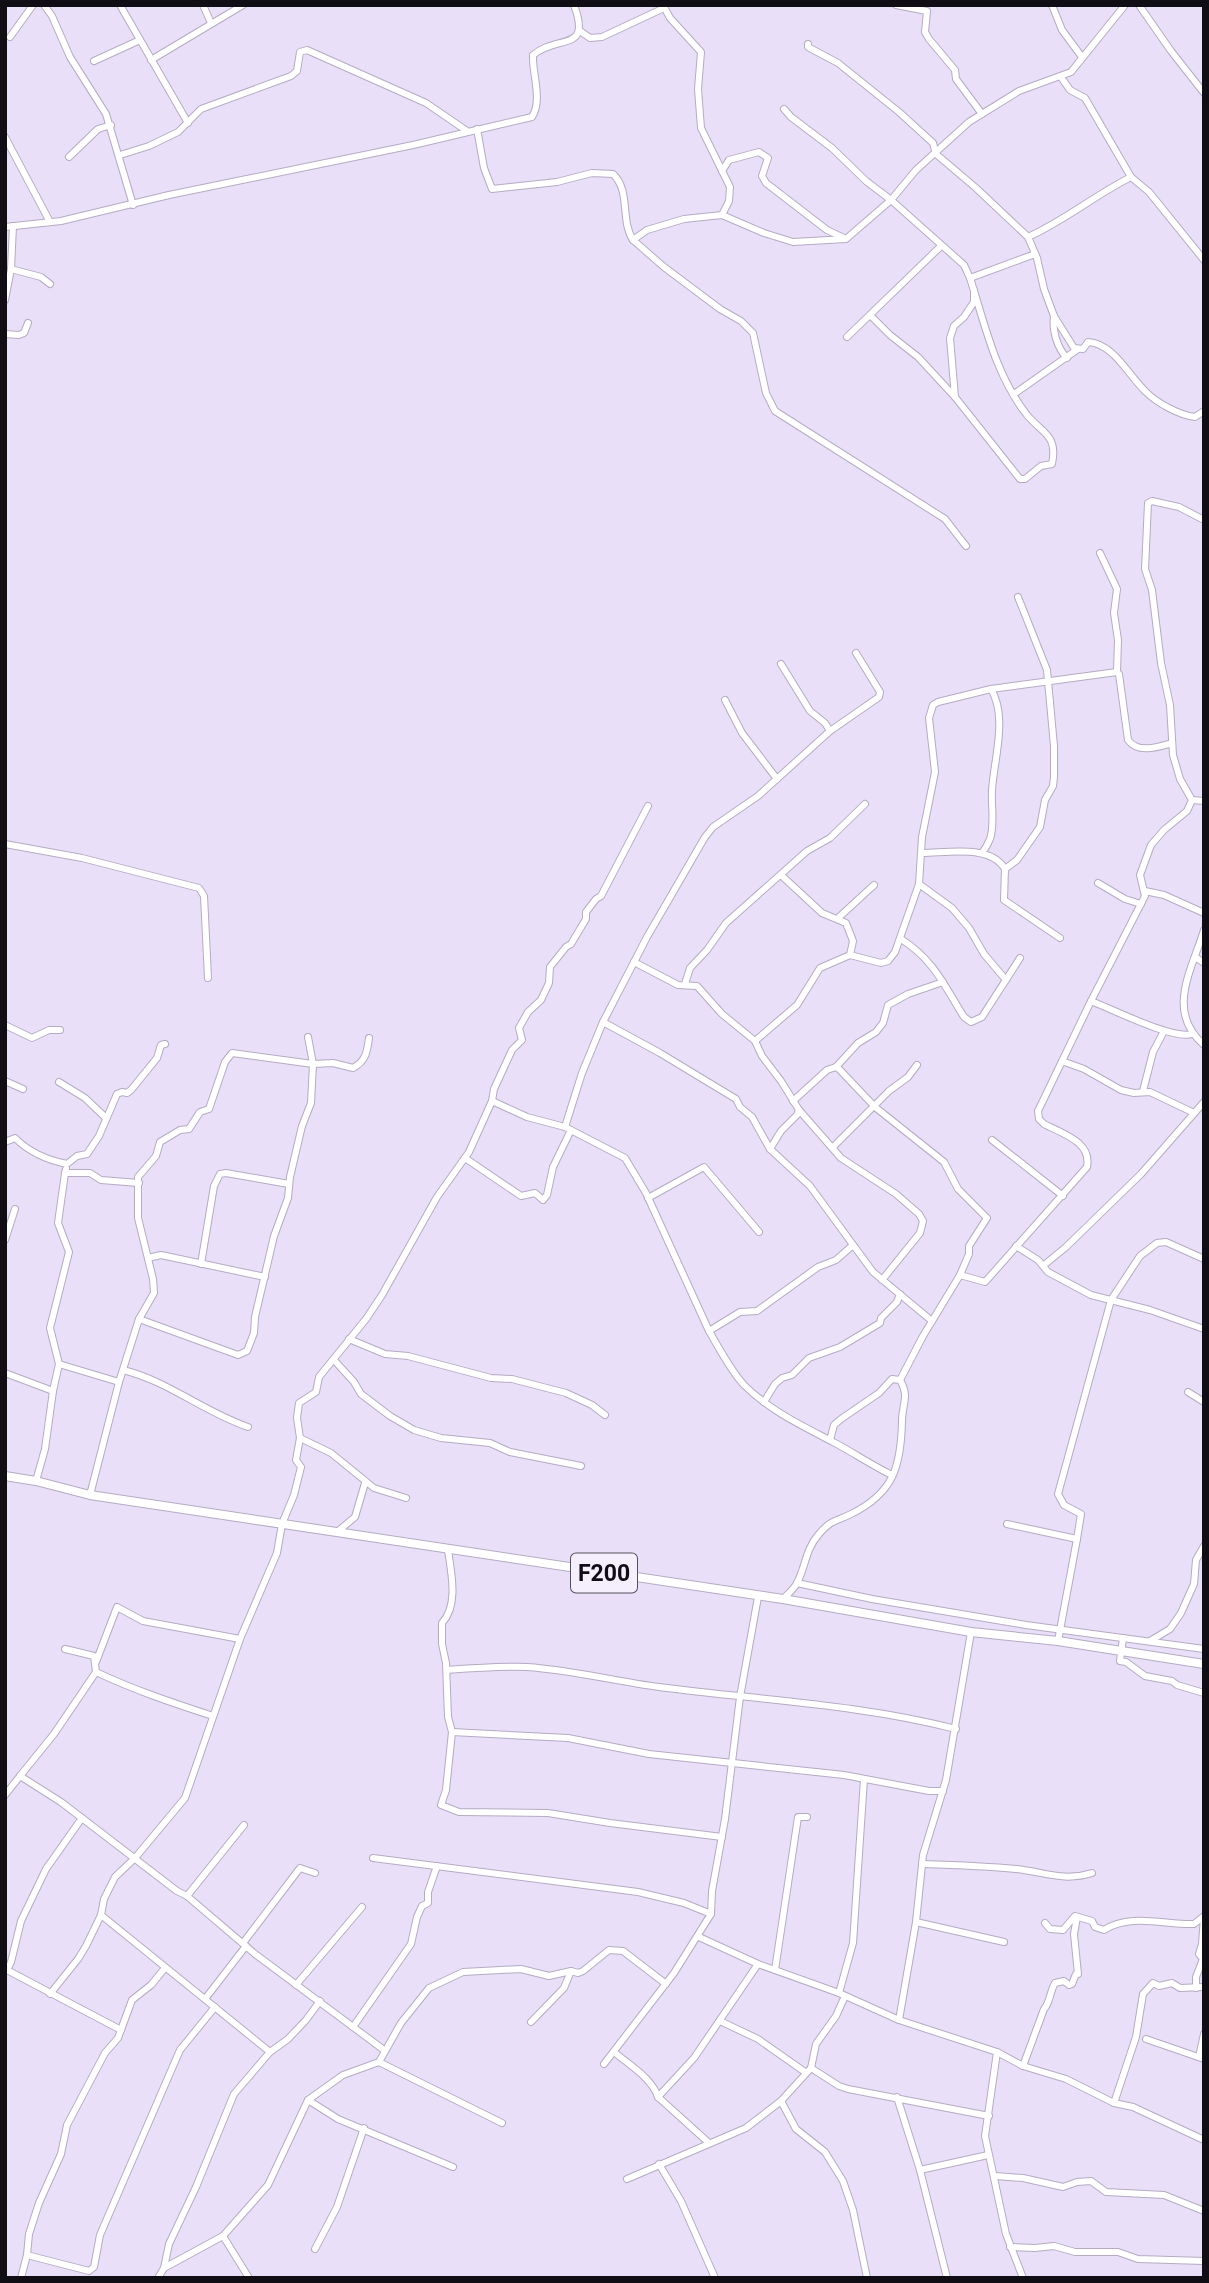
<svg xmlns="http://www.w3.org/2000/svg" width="1209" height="2283" font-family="Roboto,sans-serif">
<rect width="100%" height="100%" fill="#e9dff8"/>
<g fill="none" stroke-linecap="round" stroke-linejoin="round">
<!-- minor casing -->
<g stroke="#b5abc3" stroke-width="8">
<g id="minor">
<path d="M44,5L52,16L70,57L106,114L133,205"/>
<path d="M120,5L188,123"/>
<path d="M203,5L211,23"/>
<path d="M663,5L670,18L701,52L698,89L701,128L730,187L729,201L722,215"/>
<path d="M896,5L927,11L925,32L929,39L955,70L956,79L982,114"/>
<path d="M1052,5L1062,30L1082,57"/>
<path d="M1139,5L1171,51L1204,93"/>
<path d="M580,31L590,38L602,37L664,8"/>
<path d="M10,37L33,5"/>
<path d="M808,44V47L838,63L899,112L933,143L936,154L976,188L1028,237L1037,258L1044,289L1054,316L1074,348L1083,349L1088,342C1113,343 1129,376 1146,392C1157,403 1179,415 1195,417L1204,411"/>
<path d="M151,60L243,5"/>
<path d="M94,61L140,40"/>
<path d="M1061,77L1070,90L1085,98L1131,177"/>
<path d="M784,109L791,117L832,148L866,181L891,200L964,265L970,278C985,325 996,376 1027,415C1043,434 1058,435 1052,464L1041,466L1025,479H1020L955,397L950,338L954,326L964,317L974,302V290"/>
<path d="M477,129L484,168L492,189L557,182L592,173L613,174C631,191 620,220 633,240"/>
<path d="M5,137L50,222"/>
<path d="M120,155L149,146L178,132L201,109L291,76L297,71L300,52L307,50L426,103L467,131"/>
<path d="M69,157L98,129L111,125"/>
<path d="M722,171L729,160L759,152L768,158L762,176L766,183L827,230L844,238"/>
<path d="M5,227L61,221L169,195L413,145L532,117C543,100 532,74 533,55C558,34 592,53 574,5"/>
<path d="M1028,237C1064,221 1095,195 1131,177L1149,192L1204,260"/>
<path d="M11,269L41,277L50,284"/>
<path d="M970,278L1035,254"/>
<path d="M5,300L11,269L13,226"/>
<path d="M870,315L890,335L918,357L955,397"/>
<path d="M1054,316C1052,330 1057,348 1067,358"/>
<path d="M5,334L19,335L24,333L28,323"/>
<path d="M847,337L941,246"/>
<path d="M1014,394L1078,349"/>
<path d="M966,546L945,519L775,411L766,393L753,333L741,321L720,309L664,267L633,240L647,230L684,219L722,215L764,233L793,242L846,239L891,200L916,170L969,122L1019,91L1071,72L1125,5"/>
<path d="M1100,553L1117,589L1114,613L1118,640L1117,672"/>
<path d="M781,664L810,711L825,723L830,731"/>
<path d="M725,700L742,733L777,779"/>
<path d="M1192,800L1204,801"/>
<path d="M5,844L82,858L199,888L204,896L208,978"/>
<path d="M922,853C947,853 990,844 1005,869L1004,900L1060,938"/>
<path d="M982,853C985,849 988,844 990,839C995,825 991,805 992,790C994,759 1008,717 991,689"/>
<path d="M1005,869L1017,860L1040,827L1045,800L1053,786L1054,777V746L1047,670L1018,597"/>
<path d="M782,876L822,913L846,923L853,941L850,955"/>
<path d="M1098,883L1125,899L1141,904"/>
<path d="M919,884L952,908L969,928L984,954L1006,980"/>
<path d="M1145,891L1164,895L1204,913"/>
<path d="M837,919L874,885"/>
<path d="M1204,930C1192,970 1165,1011 1204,1045"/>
<path d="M901,939C934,960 944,985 964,1017L971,1022L982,1017L1020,958"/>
<path d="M1195,957L1204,963"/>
<path d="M634,962L678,985L697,986L722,1014L755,1041L762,1056L781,1081L799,1110L841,1158L896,1194L919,1214L923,1221L920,1233L882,1280"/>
<path d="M685,984L690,968L707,950L726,923L807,851L830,838L865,804"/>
<path d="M1091,1001C1112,1009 1173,1040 1192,1034"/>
<path d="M603,1022L660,1053L736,1099L740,1107L752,1117L770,1149L810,1186L873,1272L932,1321"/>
<path d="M5,1025L32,1038L49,1030H60"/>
<path d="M755,1041L797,1005L820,968L850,955L881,963L888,961L895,952L919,884L922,837L935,772L929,718L933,705L938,702L991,689L1117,672L1119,674L1128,740C1138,754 1158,747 1172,743"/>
<path d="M1062,1061L1084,1069L1121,1090L1134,1093L1150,1092L1194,1113"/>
<path d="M836,1067L858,1043L876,1032L883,1023L888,1005L908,994L943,982"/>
<path d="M5,1081L23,1089"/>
<path d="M59,1082L85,1098L106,1118"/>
<path d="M1143,1091L1153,1052L1164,1031"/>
<path d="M492,1101L527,1117L565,1127L625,1158L646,1193L709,1331C719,1348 731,1371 744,1385C770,1411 803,1426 835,1443C854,1453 873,1466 892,1475"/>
<path d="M793,1101L827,1070L836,1067L839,1069L875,1107L944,1162L958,1189L987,1218L969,1246V1254L960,1275L923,1336L900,1380"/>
<path d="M565,1127L582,1073L603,1022L647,937L705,837L713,827L758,796L830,731L879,697L880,692L856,653"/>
<path d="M992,1140L1063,1196"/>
<path d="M5,1142L15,1138C29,1152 47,1160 67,1164L77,1156L87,1154L99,1136L117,1094L122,1092L127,1093L131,1090L157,1058L161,1045L165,1044"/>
<path d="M833,1147L889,1091L908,1077L917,1065"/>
<path d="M770,1149L781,1131L797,1115L799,1110"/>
<path d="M465,1158L521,1196L535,1193L543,1200L547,1195L553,1167L571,1130"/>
<path d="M66,1169L65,1173H90L101,1180L139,1183"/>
<path d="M648,1198L704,1167L759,1232"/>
<path d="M5,1240L15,1209"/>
<path d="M1016,1246L1038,1260L1048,1272L1091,1295L1150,1310L1204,1329"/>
<path d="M148,1258L161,1255L265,1277"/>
<path d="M201,1264L214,1186L220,1174L226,1173L289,1184"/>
<path d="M1044,1265L1066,1247L1141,1174L1204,1102"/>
<path d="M960,1275L985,1282L1087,1167C1092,1142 1063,1134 1044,1124L1039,1119L1038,1111L1091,1001L1145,896L1140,875L1151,845L1164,830L1187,811L1192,800L1180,779L1173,755L1170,705L1161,663L1152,590L1145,569L1148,503L1152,501L1179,507L1204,520"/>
<path d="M139,1319L238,1355L247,1351L254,1333L255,1317L274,1236L288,1198L290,1177L302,1126L311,1103L313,1064L308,1037"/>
<path d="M709,1331L740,1312L757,1311L818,1267L836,1260L853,1245"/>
<path d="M349,1339L385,1354L408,1356L491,1378L512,1379L566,1393L592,1405L605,1415"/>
<path d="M334,1360L354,1382L361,1394L390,1416L414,1430L441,1438L490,1443L510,1452L581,1466"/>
<path d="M59,1364L119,1382"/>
<path d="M123,1370C168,1381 204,1412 248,1427"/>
<path d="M5,1373L53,1391"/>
<path d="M1188,1392L1204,1402"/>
<path d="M764,1402L775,1384L782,1378L792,1375L809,1358L840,1347L880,1323L881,1318L897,1302L900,1294"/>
<path d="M300,1438L331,1453L374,1488L406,1498"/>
<path d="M830,1440L834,1425L841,1419L879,1393L892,1379L900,1380"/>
<path d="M36,1481L45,1449L53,1391L59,1364L50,1328L69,1252L58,1223L65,1173"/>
<path d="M90,1495L119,1382L139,1319L154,1293L153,1279L138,1218V1177L156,1156L160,1142L180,1130L189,1129L200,1112L209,1109L225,1062L232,1053L313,1064L333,1063L353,1068C366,1061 367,1052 369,1038"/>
<path d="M1007,1524L1077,1539L1058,1641"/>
<path d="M337,1532L355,1517L365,1483"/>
<path d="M1077,1539L1081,1514L1064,1505L1058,1494L1111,1300L1140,1256L1157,1243L1166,1242L1204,1259"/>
<path d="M448,1550C451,1572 459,1605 442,1623V1644L446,1663L448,1717L452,1732L446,1790L441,1805L459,1812L548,1813L610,1823L722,1837"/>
<path d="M797,1583L872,1599L1026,1625L1204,1649"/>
<path d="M783,1599C788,1594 794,1589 797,1583C806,1566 805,1550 819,1534C832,1519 835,1522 851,1514C894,1493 901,1466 902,1421C902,1404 910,1397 900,1380"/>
<path d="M1123,1638L1120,1661L1126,1662L1145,1676L1172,1681L1177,1685L1204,1693"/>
<path d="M1150,1641L1170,1629L1181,1613L1194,1584L1196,1560L1204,1546"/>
<path d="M65,1649L94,1656L96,1672C134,1690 173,1703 213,1716"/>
<path d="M96,1662L117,1607L143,1621L240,1639"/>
<path d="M447,1670C474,1668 500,1666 527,1667C571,1670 615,1681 659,1687C758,1700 859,1704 956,1729"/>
<path d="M452,1732L568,1738L649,1754L844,1775L929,1791H943"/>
<path d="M20,1776L54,1734L96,1672"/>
<path d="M5,1795L20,1776L61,1802L177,1891L187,1896L255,1954L384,2050"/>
<path d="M373,1858L638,1892L684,1903L711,1914"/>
<path d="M922,1864C954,1865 985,1866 1016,1869C1045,1872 1063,1882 1092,1873"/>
<path d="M187,1896L244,1825"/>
<path d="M101,1915L270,2052"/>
<path d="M916,1922L1004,1942"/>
<path d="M1045,1923L1050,1929L1063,1930L1075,1916L1092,1921L1095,1927L1104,1930C1130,1913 1165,1925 1194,1924L1204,1916"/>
<path d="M699,1937L758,1964L839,1993L899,2020L997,2052L1023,2066L1066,2079L1114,2103L1133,2107L1204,2140"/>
<path d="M243,1943L300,1868L315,1873"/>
<path d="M5,1969L121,2030"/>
<path d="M7,1970L11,1962L21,1921L46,1869L82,1818"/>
<path d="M775,1970L798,1817H807"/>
<path d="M296,1985L362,1907"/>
<path d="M1196,1988V1977L1203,1959L1199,1954L1202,1944L1204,1917"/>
<path d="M839,1993L853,1943L864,1779"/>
<path d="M50,1994L78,1959L86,1946L101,1915L104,1899L115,1877L135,1858L185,1798L240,1639L277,1553L282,1524L294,1495L301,1467L296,1460L300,1438L297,1418L299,1403L316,1392L319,1377L366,1319L382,1295L437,1197L469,1152L492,1101L494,1089L512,1050L522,1040L519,1028L528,1012L541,1000L549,983L550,967L566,947L571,944L586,919V912L596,899L601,896L648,806"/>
<path d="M205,1999L246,1946"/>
<path d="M899,2020L916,1922L923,1855L946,1780L971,1632"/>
<path d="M720,2021L758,2039L805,2072"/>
<path d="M531,2022L564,1988L571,1971L578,1973L583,1971L609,1950L623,1951L666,1984"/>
<path d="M353,2027L411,1944L417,1917L422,1906L428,1903V1892L437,1866"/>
<path d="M1146,2039L1204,2059"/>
<path d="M614,2052C628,2064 652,2078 658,2097L709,2143"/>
<path d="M997,2052L985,2136L1006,2234L1023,2278"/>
<path d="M1199,2057L1204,2034"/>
<path d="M379,2062L502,2123"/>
<path d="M604,2064L674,1973L711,1914L712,1891L725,1819L740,1697L758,1597"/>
<path d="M1023,2066L1044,2009C1050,2003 1050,1991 1055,1983L1064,1981L1069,1985L1072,1984L1076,1974H1078L1074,1934L1077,1917"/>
<path d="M811,2068L839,2086L848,2089L989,2116"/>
<path d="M658,2097L694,2058L758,1964"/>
<path d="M897,2097L920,2170L947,2278"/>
<path d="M308,2100L338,2119L453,2167"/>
<path d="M781,2101L796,2129L825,2152L843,2181L853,2210L867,2278"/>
<path d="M1114,2103L1136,2037L1143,1994L1153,1983L1159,1986L1172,1983L1180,1988L1204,1987"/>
<path d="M659,2164L681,2201L715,2278"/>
<path d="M920,2170L988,2155"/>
<path d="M995,2176L1023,2178L1063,2187L1077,2182L1091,2181L1106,2192L1164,2195L1204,2211"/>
<path d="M627,2179L746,2128L781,2101L811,2068L816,2044L836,2016L845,1996"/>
<path d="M223,2236L249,2278"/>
<path d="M1010,2247L1035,2248L1054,2246L1075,2252H1118L1138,2259L1204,2261"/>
<path d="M315,2249L337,2207L364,2128"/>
<path d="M27,2255L89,2271L94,2267L100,2235L180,2050L215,2007"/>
<path d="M164,2268L169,2244L196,2187L234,2094L270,2052L288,2039L306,2020L320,2001"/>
<path d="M21,2278L27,2255L29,2234L39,2203L61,2154L67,2125L105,2053L118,2038L132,2000L151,1985L165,1968"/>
<path d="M158,2278L164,2268L223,2236L268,2185L308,2100L343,2075L379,2062L401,2023L429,1988L463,1972L521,1969L549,1976L571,1971"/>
</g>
</g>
<!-- major casing -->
<g stroke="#b5abc3" stroke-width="10">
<path id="major" d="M5,1476L36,1481L90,1495L783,1599L971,1632L1058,1641L1204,1664"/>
</g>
<!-- minor -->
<use href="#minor" stroke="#fff" stroke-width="6"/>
<!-- major -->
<use href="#major" stroke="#fff" stroke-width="8"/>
</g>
<g text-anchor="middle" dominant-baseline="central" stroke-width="7" stroke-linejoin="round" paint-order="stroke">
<!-- shield labels -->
<rect fill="#f4eefd" stroke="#54505b" stroke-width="2" x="571" y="1553.5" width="66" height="39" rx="5"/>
<g font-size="23" font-weight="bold" fill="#100d15">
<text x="604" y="1573">F200</text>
</g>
</g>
<!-- border -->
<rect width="1209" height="2283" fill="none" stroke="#100d15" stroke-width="14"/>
</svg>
